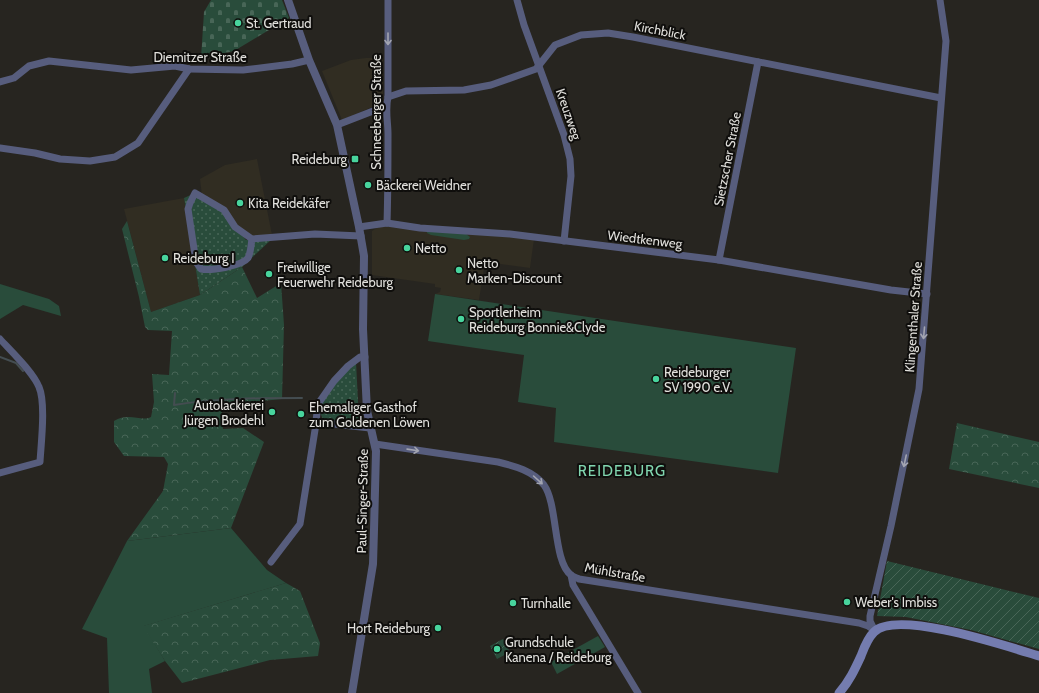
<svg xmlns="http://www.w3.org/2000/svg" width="1039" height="693" font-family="Cabin,sans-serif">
<defs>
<pattern id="forest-crowns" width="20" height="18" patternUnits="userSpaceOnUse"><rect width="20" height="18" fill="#294c3b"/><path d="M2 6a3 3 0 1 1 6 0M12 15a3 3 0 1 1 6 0" fill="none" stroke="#486657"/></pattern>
<pattern id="cemetery-stones" width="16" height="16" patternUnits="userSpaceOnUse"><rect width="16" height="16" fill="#294c3b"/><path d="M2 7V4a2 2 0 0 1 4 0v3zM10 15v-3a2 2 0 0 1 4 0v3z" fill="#486657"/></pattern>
<pattern id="park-dots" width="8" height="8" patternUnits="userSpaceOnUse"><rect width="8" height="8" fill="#294c3b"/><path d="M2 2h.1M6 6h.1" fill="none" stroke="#486657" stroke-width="1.8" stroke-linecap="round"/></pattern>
<pattern id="garden-furrows" width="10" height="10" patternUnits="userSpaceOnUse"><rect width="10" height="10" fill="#294c3b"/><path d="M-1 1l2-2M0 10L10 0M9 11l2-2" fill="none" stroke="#486657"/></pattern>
</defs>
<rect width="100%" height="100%" fill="#272520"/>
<!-- built -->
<g fill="#312d22">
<path d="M366,58H383V98L381,103L342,120L322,71L351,60Z"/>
<path d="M257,159L272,235L243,239L202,196L200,179L225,165Z"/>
<path d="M184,198L200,295L151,312L124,209Z"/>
<path d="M380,226L534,239L530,268L485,262L479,300L435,294L440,292L441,288L435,287V284L372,275V231Z"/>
</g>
<!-- grass -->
<g fill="#294c3b">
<path d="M427,231L466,234L470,237L469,239L464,240L431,235L427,233Z"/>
<path d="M0,284L49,299L59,306L61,316L23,305L0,319Z"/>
<path d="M435,294L796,348L778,473L554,442L556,408L518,402L524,355L428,341Z"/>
<path d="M231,528L267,570L286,583L144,626L165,661L149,669L152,693H109L107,638L82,629L127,541Z"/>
<path d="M598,636L605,647L557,674L551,662Z"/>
</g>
<!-- forest -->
<g fill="url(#forest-crowns)">
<path d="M127,221L151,312L200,295L242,267L257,298L281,283L284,325L282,399L262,401L241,404L222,412L221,420L223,429L243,428L264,442L231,528L127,541L163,491L168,464L164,457L124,456L114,442V421C129,412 141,422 151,417L154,402L152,374L169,375L172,331L148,330L145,327L139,297L122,229Z"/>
<path d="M957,423L1039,442V488L949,469Z"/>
<path d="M286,583L300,591L320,643L318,656L270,660L182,683L165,661L143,626Z"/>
</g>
<!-- cemetery -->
<path fill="url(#cemetery-stones)" d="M211,0H282L289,18L234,51L201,58L204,12Z"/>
<!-- park -->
<g fill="url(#park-dots)">
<path d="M195,193L224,210L235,227L246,240L272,239L242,267L200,295L184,198Z"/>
<path d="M356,362L359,420L357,422L323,419C312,400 344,374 356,362Z"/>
</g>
<!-- garden -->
<g fill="url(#garden-furrows)">
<path d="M887,561L1039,598V649L971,630L906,617L877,616Z"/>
<path d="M503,639L510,652L497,659L490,646Z"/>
</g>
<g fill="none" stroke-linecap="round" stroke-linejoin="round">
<!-- stream -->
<g stroke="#444d51" stroke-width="2">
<path d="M0,357L16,363L23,371"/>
<path d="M175,393L174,405C216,398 259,398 302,398"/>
</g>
<!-- minor -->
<g stroke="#575d7d" stroke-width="7">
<path d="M517,0L524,25L564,135L570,159L571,176L564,241"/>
<path d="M0,82L14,78L29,66L49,61L131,70L175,66L189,69L243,70L292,64L309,60"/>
<path d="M388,97L406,91L464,90L491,85L536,69L555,45L581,35L608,33L633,37L941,98"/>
<path d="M337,125L386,106"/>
<path d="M0,148L35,153L60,159L90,161L115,157L138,143L189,69"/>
<path d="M387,223C388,193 388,164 388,134C388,122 385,110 388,97V0"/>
<path d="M359,227L387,223L420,228L510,234L719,260L891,290L927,294"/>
<path d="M252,239C251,244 251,252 248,258C242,266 211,271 201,269L196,262L188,209L190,203L195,193L224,210L235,227L252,239L315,234L361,236"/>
<path d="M719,260L758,62"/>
<path d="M0,339C12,352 33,372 39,387C46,403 41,444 40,462L0,473"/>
<path d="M315,422L370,428"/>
<path d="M375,444L498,462C515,466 533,471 544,485C558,504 553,562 571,575C573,577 577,578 579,579L859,623L868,626L875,631"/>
<path d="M271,562L300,524L315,430L318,404L334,381L348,366L360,357H365"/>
<path d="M571,575L573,585L638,693"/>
<path d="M875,631L870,621V616L891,526L919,389L946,41L940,0"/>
</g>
<!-- tertiary -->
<path stroke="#575d7d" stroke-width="8" d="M288,0L309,60L337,125L359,227L364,256L363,329L367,411L376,451L374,530L373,564L352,693"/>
<!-- secondary -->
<path stroke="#747caf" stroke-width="9" d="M839,693C849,682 855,669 861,656C864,648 867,639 874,632C897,609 1009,647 1039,656"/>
</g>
<!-- one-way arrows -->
<defs><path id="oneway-shaft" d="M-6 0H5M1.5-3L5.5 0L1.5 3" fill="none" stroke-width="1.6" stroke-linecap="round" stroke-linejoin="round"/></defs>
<g stroke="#a3a5b1">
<use href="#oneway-shaft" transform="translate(388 39) rotate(90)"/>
<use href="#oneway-shaft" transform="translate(924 333) rotate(95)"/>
<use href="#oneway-shaft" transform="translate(413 450) rotate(8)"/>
<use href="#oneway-shaft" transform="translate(905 461) rotate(102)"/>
<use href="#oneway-shaft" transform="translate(538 480) rotate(42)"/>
</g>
<!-- markers -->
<g fill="#48d49d" stroke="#0f0e0c" stroke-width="1.5">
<circle cx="238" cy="23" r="4"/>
<rect x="351" y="155" width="8" height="8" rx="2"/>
<circle cx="368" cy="185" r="4"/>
<circle cx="240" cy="203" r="4"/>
<circle cx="407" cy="248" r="4"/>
<circle cx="165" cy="258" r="4"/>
<circle cx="459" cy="270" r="4"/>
<circle cx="269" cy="274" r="4"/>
<circle cx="461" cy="319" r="4"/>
<circle cx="656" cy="379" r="4"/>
<circle cx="272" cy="412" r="4"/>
<circle cx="301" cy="414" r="4"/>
<circle cx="847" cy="602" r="4"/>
<circle cx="513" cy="603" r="4"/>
<circle cx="438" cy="628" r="4"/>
<circle cx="497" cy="649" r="4"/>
</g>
<g text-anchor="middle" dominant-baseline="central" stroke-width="4" stroke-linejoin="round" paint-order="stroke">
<!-- poi labels -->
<g font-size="13" fill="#e1e0dc" stroke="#0f0e0c" text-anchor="start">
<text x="246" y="23">St. Gertraud</text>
<text x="347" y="159" text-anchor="end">Reideburg</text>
<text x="376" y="185">Bäckerei Weidner</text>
<text x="248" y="203">Kita Reidekäfer</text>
<text x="415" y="248">Netto</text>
<text x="173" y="258">Reideburg I</text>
<text x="467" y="263">Netto<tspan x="467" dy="15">Marken-Discount</tspan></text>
<text x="277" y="267">Freiwillige<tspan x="277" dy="15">Feuerwehr Reideburg</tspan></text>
<text x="469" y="312">Sportlerheim<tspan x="469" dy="15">Reideburg Bonnie&amp;Clyde</tspan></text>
<text x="664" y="372">Reideburger<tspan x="664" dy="15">SV 1990 e.V.</tspan></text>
<text x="264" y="405" text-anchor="end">Autolackierei<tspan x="264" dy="15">Jürgen Brodehl</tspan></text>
<text x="309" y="407">Ehemaliger Gasthof<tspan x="309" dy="15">zum Goldenen Löwen</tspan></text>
<text x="855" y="602">Weber's Imbiss</text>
<text x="521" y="603">Turnhalle</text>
<text x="430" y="628" text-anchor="end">Hort Reideburg</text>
<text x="505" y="642">Grundschule<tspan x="505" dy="15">Kanena / Reideburg</tspan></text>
</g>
<!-- street labels -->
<g font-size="13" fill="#e1e0dc" stroke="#0f0e0c">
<text transform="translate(660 30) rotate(11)">Kirchblick</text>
<text x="200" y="57">Diemitzer Straße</text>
<text transform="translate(376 112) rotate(-90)">Schneeberger Straße</text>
<text transform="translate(569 114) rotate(71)">Kreuzweg</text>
<text transform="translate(727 159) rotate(-79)">Sietzscher Straße</text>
<text transform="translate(645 239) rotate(7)">Wiedtkenweg</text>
<text transform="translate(913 317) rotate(-86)">Klingenthaler Straße</text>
<text transform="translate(362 501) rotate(-89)">Paul-Singer-Straße</text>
<text transform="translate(615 572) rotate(10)">Mühlstraße</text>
</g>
<!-- quarter labels -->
<g font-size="15" letter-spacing="1" fill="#81d6af" stroke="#0f0e0c">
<text x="622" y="471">REIDEBURG</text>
</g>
</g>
</svg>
